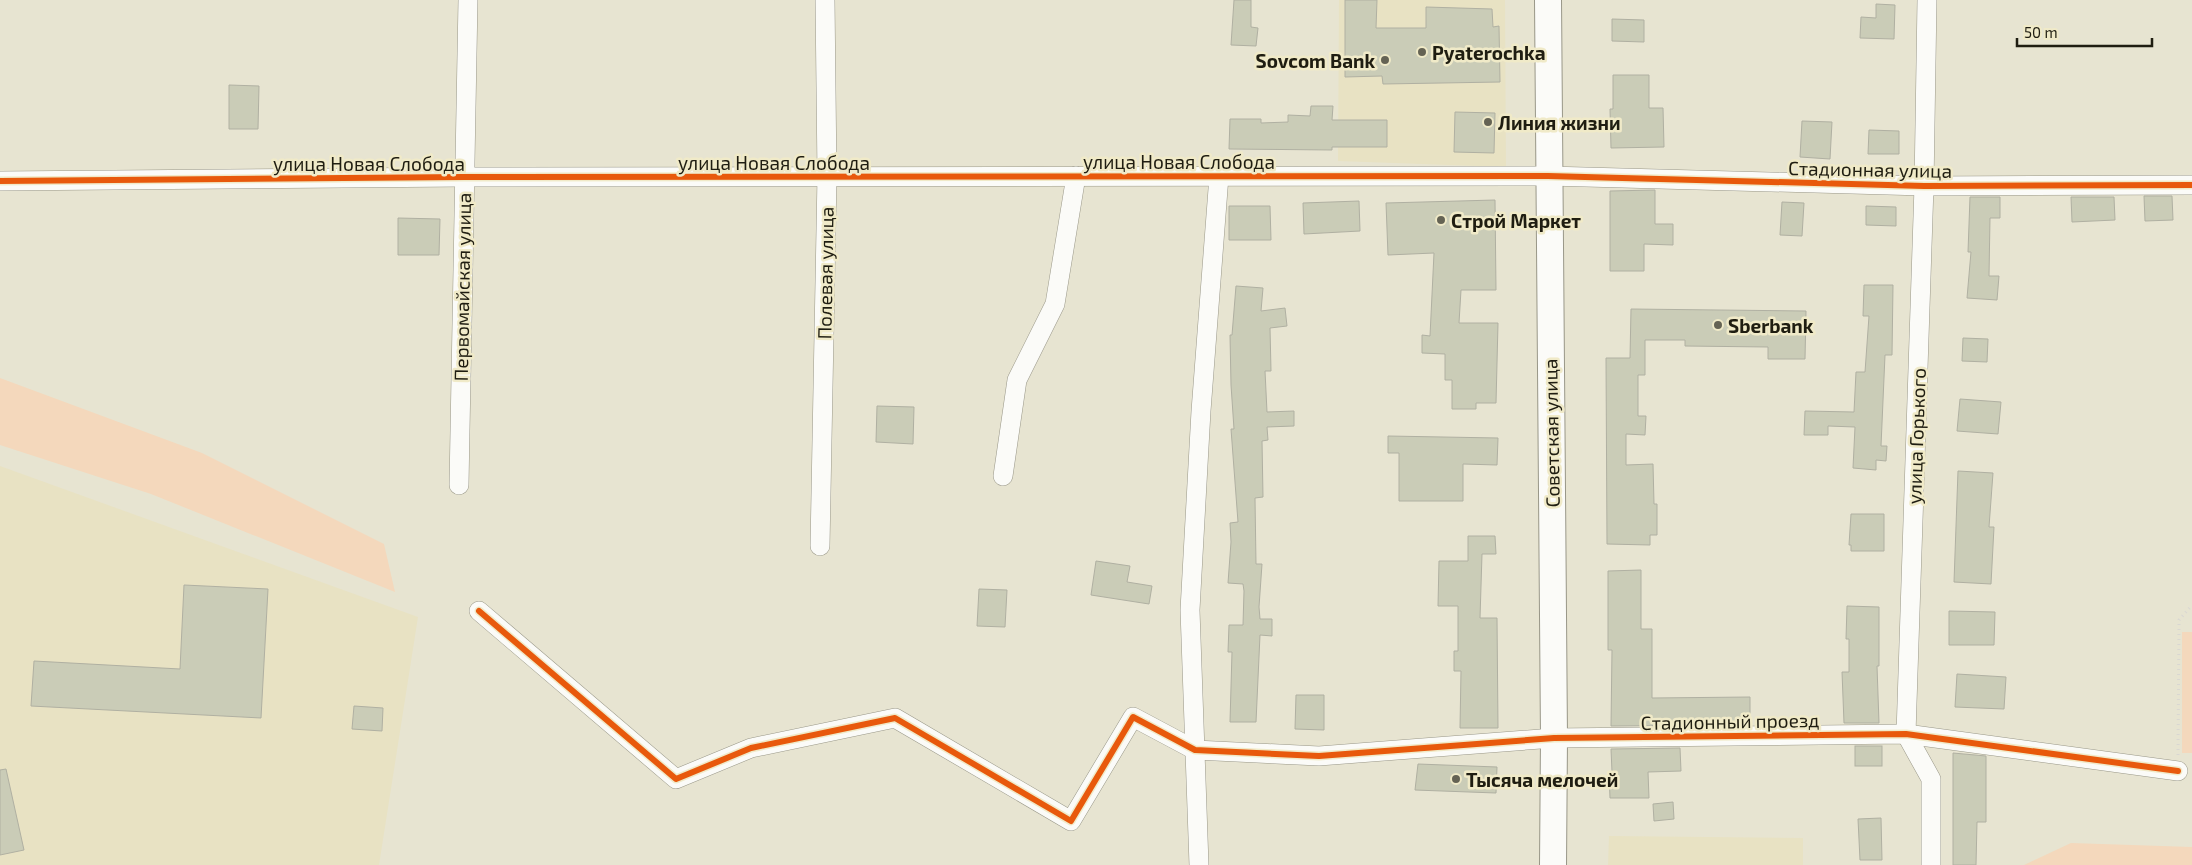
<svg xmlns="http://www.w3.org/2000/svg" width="2192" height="865" font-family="'Exo 2',sans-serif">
<rect width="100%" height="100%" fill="#e7e4d1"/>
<!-- built -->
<g fill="#e8e2c3">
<path d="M1339,0H1505L1506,167L1338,161Z"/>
<path d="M0,466L418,617L379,865H0Z"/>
<path d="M1609,836L1803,838V865H1608Z"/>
</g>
<!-- green -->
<g fill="#f4d8bc">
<path d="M0,378L202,453L384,544L395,592L151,494L0,445Z"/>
<rect x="2182" y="632" width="10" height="121"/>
<path d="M2071,843L2192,847V865H2024Z"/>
</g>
<!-- building -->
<g fill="#caccb7" stroke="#b0b0a2">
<path d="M1234,0H1251V27L1258,28L1256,46L1231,45Z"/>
<path d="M1345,0H1377L1376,28H1426V7L1492,9L1493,27L1499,26L1500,82L1383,84L1382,76L1345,77Z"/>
<path d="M1876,4L1895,5L1894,39L1860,38L1861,17L1876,18Z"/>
<path d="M1612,19L1644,20V42L1612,41Z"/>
<path d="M1613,75H1649V108H1663L1664,147L1611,148L1610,109H1613Z"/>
<path d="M229,85L259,86L258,129H229Z"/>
<path d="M1311,106H1333L1332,120H1387V147H1332V150L1229,149L1230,119H1261V123L1288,122V115L1310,116Z"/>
<path d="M1455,112L1495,113L1494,153L1454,152Z"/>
<path d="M1802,121L1832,122L1830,159L1800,157Z"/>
<path d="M1869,130L1899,131V154H1868Z"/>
<path d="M1655,190V224H1673V245L1644,244V271H1610V191Z"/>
<path d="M2144,196H2172L2173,220L2145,221Z"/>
<path d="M1970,197H2000V218H1990L1989,276H1999L1997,300L1967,298L1971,252H1968Z"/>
<path d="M2071,197H2114L2115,220L2072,222Z"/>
<path d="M1495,200L1496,290H1461L1459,323H1498L1496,403H1476V409H1452V380H1445V354L1422,353V335L1430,336L1434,253L1388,255L1386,203Z"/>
<path d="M1359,201L1360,231L1304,234L1303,203Z"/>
<path d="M1782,202L1804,203L1802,236L1780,235Z"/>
<path d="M1229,206H1270L1271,240H1229Z"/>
<path d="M1866,206L1896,207V226L1866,225Z"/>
<path d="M398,218L440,219L439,255H398Z"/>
<path d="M1864,285H1893L1892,355H1885L1881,446H1887L1886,461L1876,460V470L1853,468L1855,427L1828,426V435H1804L1805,411L1854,412L1856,372H1865L1869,316H1863Z"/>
<path d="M1236,286L1263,288L1261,311L1285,308L1287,326L1270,328L1271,371H1265L1267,412L1294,411V426L1267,427L1268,440L1262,441L1263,497L1255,498L1256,564H1262L1259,607L1260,619H1272V636L1260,635L1256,722H1230L1232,652H1228L1229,625H1243L1244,591L1243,584L1228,583L1231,542L1230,523L1238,522L1231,429H1234L1231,385L1230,335H1232Z"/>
<path d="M1631,309L1806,311L1805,359H1768V347L1685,346V340H1645V375H1638V416H1646L1645,435L1626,434V465L1653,464L1654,504H1657V535H1650V545L1607,544L1606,358H1630Z"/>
<path d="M1963,338L1988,339L1987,362L1962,361Z"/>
<path d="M1960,399L2001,402L1998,434L1957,431Z"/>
<path d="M877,406L914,407L913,444L876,442Z"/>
<path d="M1388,436L1498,438L1497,465L1463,464V501H1399V453H1388Z"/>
<path d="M1958,471L1993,473L1989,527H1994L1991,584L1954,582Z"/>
<path d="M1851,514H1884V551H1851V545H1849Z"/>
<path d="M1468,536H1495L1496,554H1482L1480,618H1497L1498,728H1460L1461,671H1454V651H1458V606H1438L1439,561H1468Z"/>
<path d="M1096,561L1130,566L1127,582L1152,586L1149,604L1091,595Z"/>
<path d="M1641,570V629H1652V698L1750,697V725L1611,726L1612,650H1608V571Z"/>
<path d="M184,585L268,589L261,718L31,706L34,661L180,669Z"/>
<path d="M979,589L1007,590L1005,627L977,626Z"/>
<path d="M1847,606L1879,607V666H1877L1879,723H1844L1842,672H1849V639H1846Z"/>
<path d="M1949,611L1995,612L1994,645H1949Z"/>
<path d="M1957,674L2006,677L2004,709L1955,707Z"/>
<path d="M1296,695H1324V730L1295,729Z"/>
<path d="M354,706L383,708L382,731L352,729Z"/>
<rect x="1855" y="746" width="27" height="20"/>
<path d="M1680,748L1681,771L1648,772L1649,798H1610L1609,772H1612L1611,749Z"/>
<path d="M1953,753L1986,756V822H1977L1976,865H1953Z"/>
<path d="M1418,764L1497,767L1496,793L1415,790Z"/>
<path d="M6,769L24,850L0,855V770Z"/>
<path d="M1673,802L1674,819L1654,821L1653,804Z"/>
<path d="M1881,818L1882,860H1860L1858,819Z"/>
</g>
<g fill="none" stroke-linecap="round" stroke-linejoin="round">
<!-- street casing -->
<g stroke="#999788" stroke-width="20">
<g id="street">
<path d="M1927,0L1924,186L1906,734L1931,779V865"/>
<path d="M0,181L464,177L1548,176L1924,186L2192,185"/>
<path d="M1003,476L1017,380L1055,304L1076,176"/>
<path d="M459,485L468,0"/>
<path d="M820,546L827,176L825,0"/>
<path d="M479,611L676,779L751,748L895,718L1071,821L1133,717L1195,750L1319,756L1554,738L1906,734L2178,771"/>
<path d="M1199,865L1190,610L1201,411L1219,176"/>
</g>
</g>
<!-- secondary casing -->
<g stroke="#999788" stroke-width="28">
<path id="secondary" d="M1548,0L1554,738L1553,865"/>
</g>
<!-- path -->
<path stroke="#d9d7d2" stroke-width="3" stroke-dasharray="1 4" stroke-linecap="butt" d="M2178,755L2179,620L2192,605"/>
<!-- street -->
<use href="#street" stroke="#fbfbf8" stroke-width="19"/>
<!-- secondary -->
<use href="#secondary" stroke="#fbfbf8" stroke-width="26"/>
<!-- cycleway casing -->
<g stroke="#f0eac8" stroke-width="9">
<g id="cycleway">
<path d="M0,181L464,177L1548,176L1924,186L2192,185"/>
<path d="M479,611L676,779L751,748L895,718L1071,821L1133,717L1195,750L1319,756L1554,738L1906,734L2178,771"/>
</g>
</g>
<!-- cycleway -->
<use href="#cycleway" stroke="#e8590c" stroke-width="6"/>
</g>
<!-- markers -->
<g fill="#656354" stroke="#f0eac8" stroke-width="2">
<circle cx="1422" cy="52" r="5"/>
<circle cx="1385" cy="60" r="5"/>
<circle cx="1488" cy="122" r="5"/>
<circle cx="1441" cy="220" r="5"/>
<circle cx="1718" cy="325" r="5"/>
<circle cx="1456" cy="779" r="5"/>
</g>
<g text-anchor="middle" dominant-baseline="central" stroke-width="5" stroke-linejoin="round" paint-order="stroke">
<!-- poi labels -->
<g font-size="19" font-weight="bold" fill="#1f1d11" stroke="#f0eac8" text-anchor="start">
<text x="1432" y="52">Pyaterochka</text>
<text x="1375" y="60" text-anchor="end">Sovcom Bank</text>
<text x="1498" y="122">Линия жизни</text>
<text x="1451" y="220">Строй Маркет</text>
<text x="1728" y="325">Sberbank</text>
<text x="1466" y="779">Тысяча мелочей</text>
</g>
<!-- street labels -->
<g font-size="19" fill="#1f1d11" stroke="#f0eac8">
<text x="1179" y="161">улица Новая Слобода</text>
<text x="774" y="162">улица Новая Слобода</text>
<text x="369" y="163">улица Новая Слобода</text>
<text transform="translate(1870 169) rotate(1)">Стадионная улица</text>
<text transform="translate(825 273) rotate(-89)">Полевая улица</text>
<text transform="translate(462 287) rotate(-89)">Первомайская улица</text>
<text transform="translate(1551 433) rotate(-91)">Советская улица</text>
<text transform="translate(1916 436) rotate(-88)">улица Горького</text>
<text transform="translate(1730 721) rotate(-1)">Стадионный проезд</text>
</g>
</g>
<!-- scale -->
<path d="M2017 38v8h135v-8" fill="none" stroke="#1f1d11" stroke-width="2.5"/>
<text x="2024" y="38" font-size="15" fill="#1f1d11" stroke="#f0eac8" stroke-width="4" paint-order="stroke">50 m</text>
</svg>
